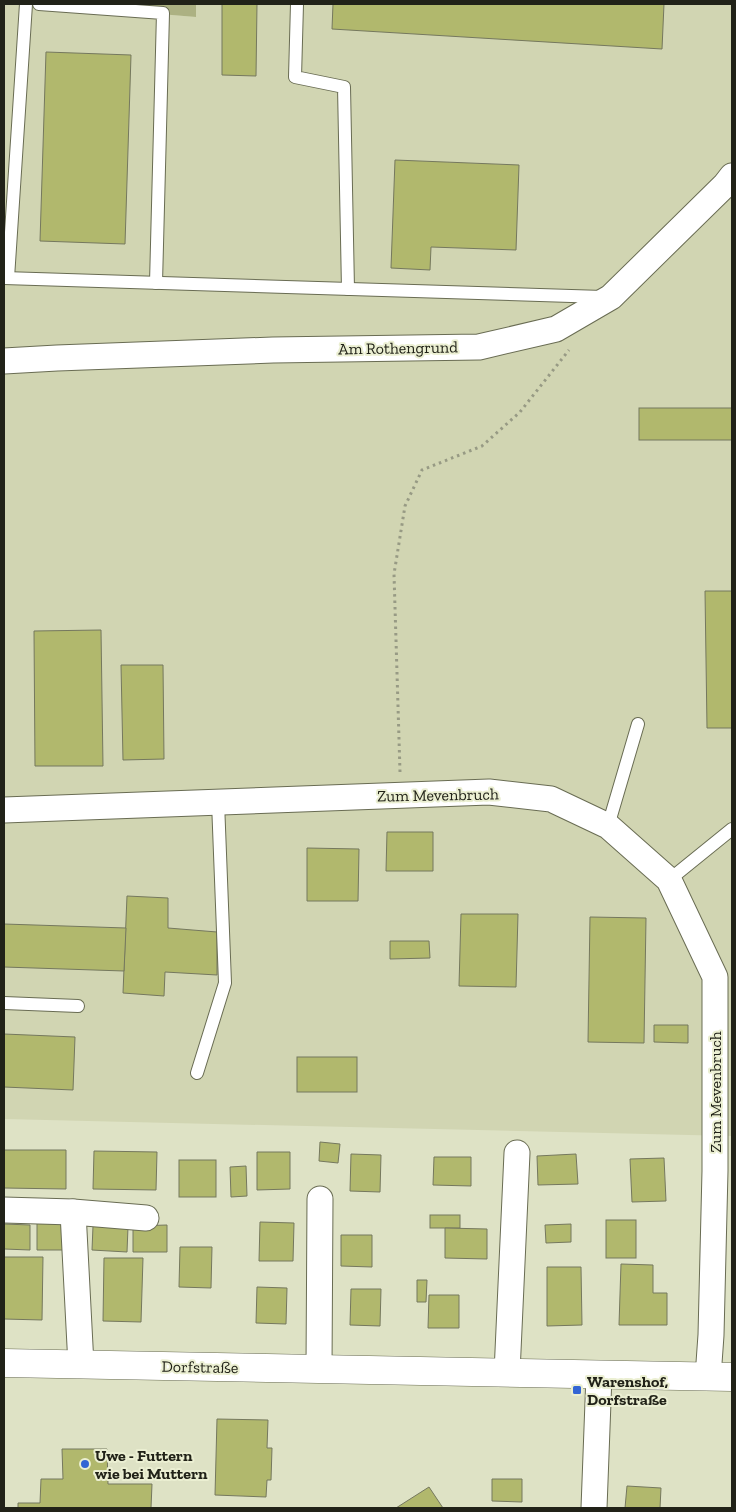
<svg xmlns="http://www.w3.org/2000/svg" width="736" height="1512" font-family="'Zilla Slab',serif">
<rect width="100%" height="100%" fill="#dee2c5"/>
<!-- built -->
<path fill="#d1d5b2" d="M4,4H39L196,17V4H732V1136L4,1119Z"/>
<!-- green -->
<path fill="#acb182" d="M39,4H196V17Z"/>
<!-- building -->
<g fill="#b1b86d" stroke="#75785e">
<path d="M222,4H257L256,76L222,75Z"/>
<path d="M333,4H664L662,49L332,29Z"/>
<path d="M46,52L131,55L125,244L40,241Z"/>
<path d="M395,160L519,165L516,250L431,247L430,270L391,268Z"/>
<rect x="639" y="408" width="93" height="32"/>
<path d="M705,591H732V728H707Z"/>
<path d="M101,630L103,766H35L34,631Z"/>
<path d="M121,665H163L164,759L123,760Z"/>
<path d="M387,832H433V871H386Z"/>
<path d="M307,848L359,849L358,901H307Z"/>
<path d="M127,896L168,898V928L217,932V975L165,972L164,996L123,993Z"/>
<path d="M461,914H518L516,987L459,986Z"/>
<path d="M590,917L646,918L644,1043L588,1042Z"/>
<path d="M4,924L126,928L124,971L4,967Z"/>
<path d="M390,941H429L430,958L390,959Z"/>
<path d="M654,1025H688V1043L654,1042Z"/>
<path d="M4,1034L75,1037L73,1090L4,1087Z"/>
<rect x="297" y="1057" width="60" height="35"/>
<path d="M320,1142L340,1144L338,1163L319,1161Z"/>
<path d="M4,1150H66V1189L4,1188Z"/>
<path d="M94,1151L157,1152L156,1190L93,1189Z"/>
<path d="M257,1152H290V1189L257,1190Z"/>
<path d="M351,1154L381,1155L380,1192L350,1191Z"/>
<path d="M576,1154L578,1184L538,1185L537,1156Z"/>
<path d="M434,1157H471V1186L433,1185Z"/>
<path d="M664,1158L666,1201L632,1202L630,1159Z"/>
<rect x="179" y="1160" width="37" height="37"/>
<path d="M246,1166L247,1196L231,1197L230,1167Z"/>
<rect x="430" y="1215" width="30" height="13"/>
<rect x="606" y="1220" width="30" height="38"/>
<path d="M260,1222L294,1223L293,1261H259Z"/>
<path d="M37,1223H67L66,1250H37Z"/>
<path d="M4,1224L30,1225V1250L4,1249Z"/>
<path d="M571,1224V1242L546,1243L545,1225Z"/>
<path d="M167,1225V1252H133V1226Z"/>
<path d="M93,1226L128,1227L127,1252L92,1250Z"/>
<path d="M445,1228L487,1229V1259L445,1258Z"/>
<path d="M341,1235H372V1267L341,1266Z"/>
<path d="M180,1247H212L211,1288L179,1287Z"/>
<path d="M4,1257H43L42,1320L4,1319Z"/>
<path d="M104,1258H143L141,1322L103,1321Z"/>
<path d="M621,1264L653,1265V1293H667V1325H619Z"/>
<path d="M547,1267H581L582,1325L547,1326Z"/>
<path d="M417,1280H427L426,1302H417Z"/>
<path d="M257,1287L287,1288L286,1324L256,1323Z"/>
<path d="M351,1289H381L380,1326L350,1325Z"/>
<path d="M429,1295H459V1328H428Z"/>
<path d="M217,1419L268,1420L267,1448H272L271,1480H267L266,1497L215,1495Z"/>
<path d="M62,1449H107L108,1484H152L151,1508H18V1503H40L41,1479H63Z"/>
<path d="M492,1479H522V1502L492,1501Z"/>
<path d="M627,1486L661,1488L660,1508H625Z"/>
<path d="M429,1487L443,1508H396Z"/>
</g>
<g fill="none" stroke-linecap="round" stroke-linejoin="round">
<!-- lane casing -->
<g stroke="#696c53" stroke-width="14">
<g id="lane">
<path d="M39,4L163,13L156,283"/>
<path d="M297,4L295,77L344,87L348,289"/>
<path d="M4,278L603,297"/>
<path d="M8,278L26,4"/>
<path d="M608,826L638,724"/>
<path d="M669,880L732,829"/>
<path d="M4,1003L78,1006"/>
<path d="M197,1073L225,983L218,802"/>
</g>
</g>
<!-- street casing -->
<g stroke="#696c53" stroke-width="27">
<g id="street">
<path d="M4,361L57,358L273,350L479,347L556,329L611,297L725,185L732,176"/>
<path d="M4,810L489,792L551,799L608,826L669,880L715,977V1171L711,1335L708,1377"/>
<path d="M4,1210L73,1212L146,1218"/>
<path d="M73,1212L81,1365"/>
<path d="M319,1369L320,1199"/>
<path d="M507,1373L517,1153"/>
<path d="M594,1508L599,1375"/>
</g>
</g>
<!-- secondary casing -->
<g stroke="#696c53" stroke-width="29">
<path id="secondary" d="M4,1363L732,1377"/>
</g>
<!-- path -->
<path stroke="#979a84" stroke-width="3" stroke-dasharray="2.5 4" stroke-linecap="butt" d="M400,772L394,574L405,506L422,470L482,446L520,412L569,350"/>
<!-- lane -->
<use href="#lane" stroke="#fff" stroke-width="12"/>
<!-- street -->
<use href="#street" stroke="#fff" stroke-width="25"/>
<!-- secondary -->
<use href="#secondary" stroke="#fff" stroke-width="28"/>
</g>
<!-- markers -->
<g fill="#3365d4" stroke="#ebefd2" stroke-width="2">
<rect x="572" y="1385" width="10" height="10" rx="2.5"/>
<circle cx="85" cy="1464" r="5"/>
</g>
<g text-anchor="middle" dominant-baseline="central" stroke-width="4" stroke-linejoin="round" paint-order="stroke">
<!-- street labels -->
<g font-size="16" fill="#212218" stroke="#ebefd2">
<text transform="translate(398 348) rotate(-1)">Am Rothengrund</text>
<text transform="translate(438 795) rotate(-1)">Zum Mevenbruch</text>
<text transform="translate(715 1092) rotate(-90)">Zum Mevenbruch</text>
<text transform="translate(200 1367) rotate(1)">Dorfstraße</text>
</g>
<!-- poi labels -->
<g font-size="16" font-weight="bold" fill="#212218" stroke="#ebefd2" text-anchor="start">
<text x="587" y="1381">Warenshof,<tspan x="587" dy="18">Dorfstraße</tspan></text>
<text x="95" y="1455">Uwe - Futtern<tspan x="95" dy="18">wie bei Muttern</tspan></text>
</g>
</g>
<!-- border -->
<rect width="736" height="1512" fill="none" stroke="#212218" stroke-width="10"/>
</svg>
